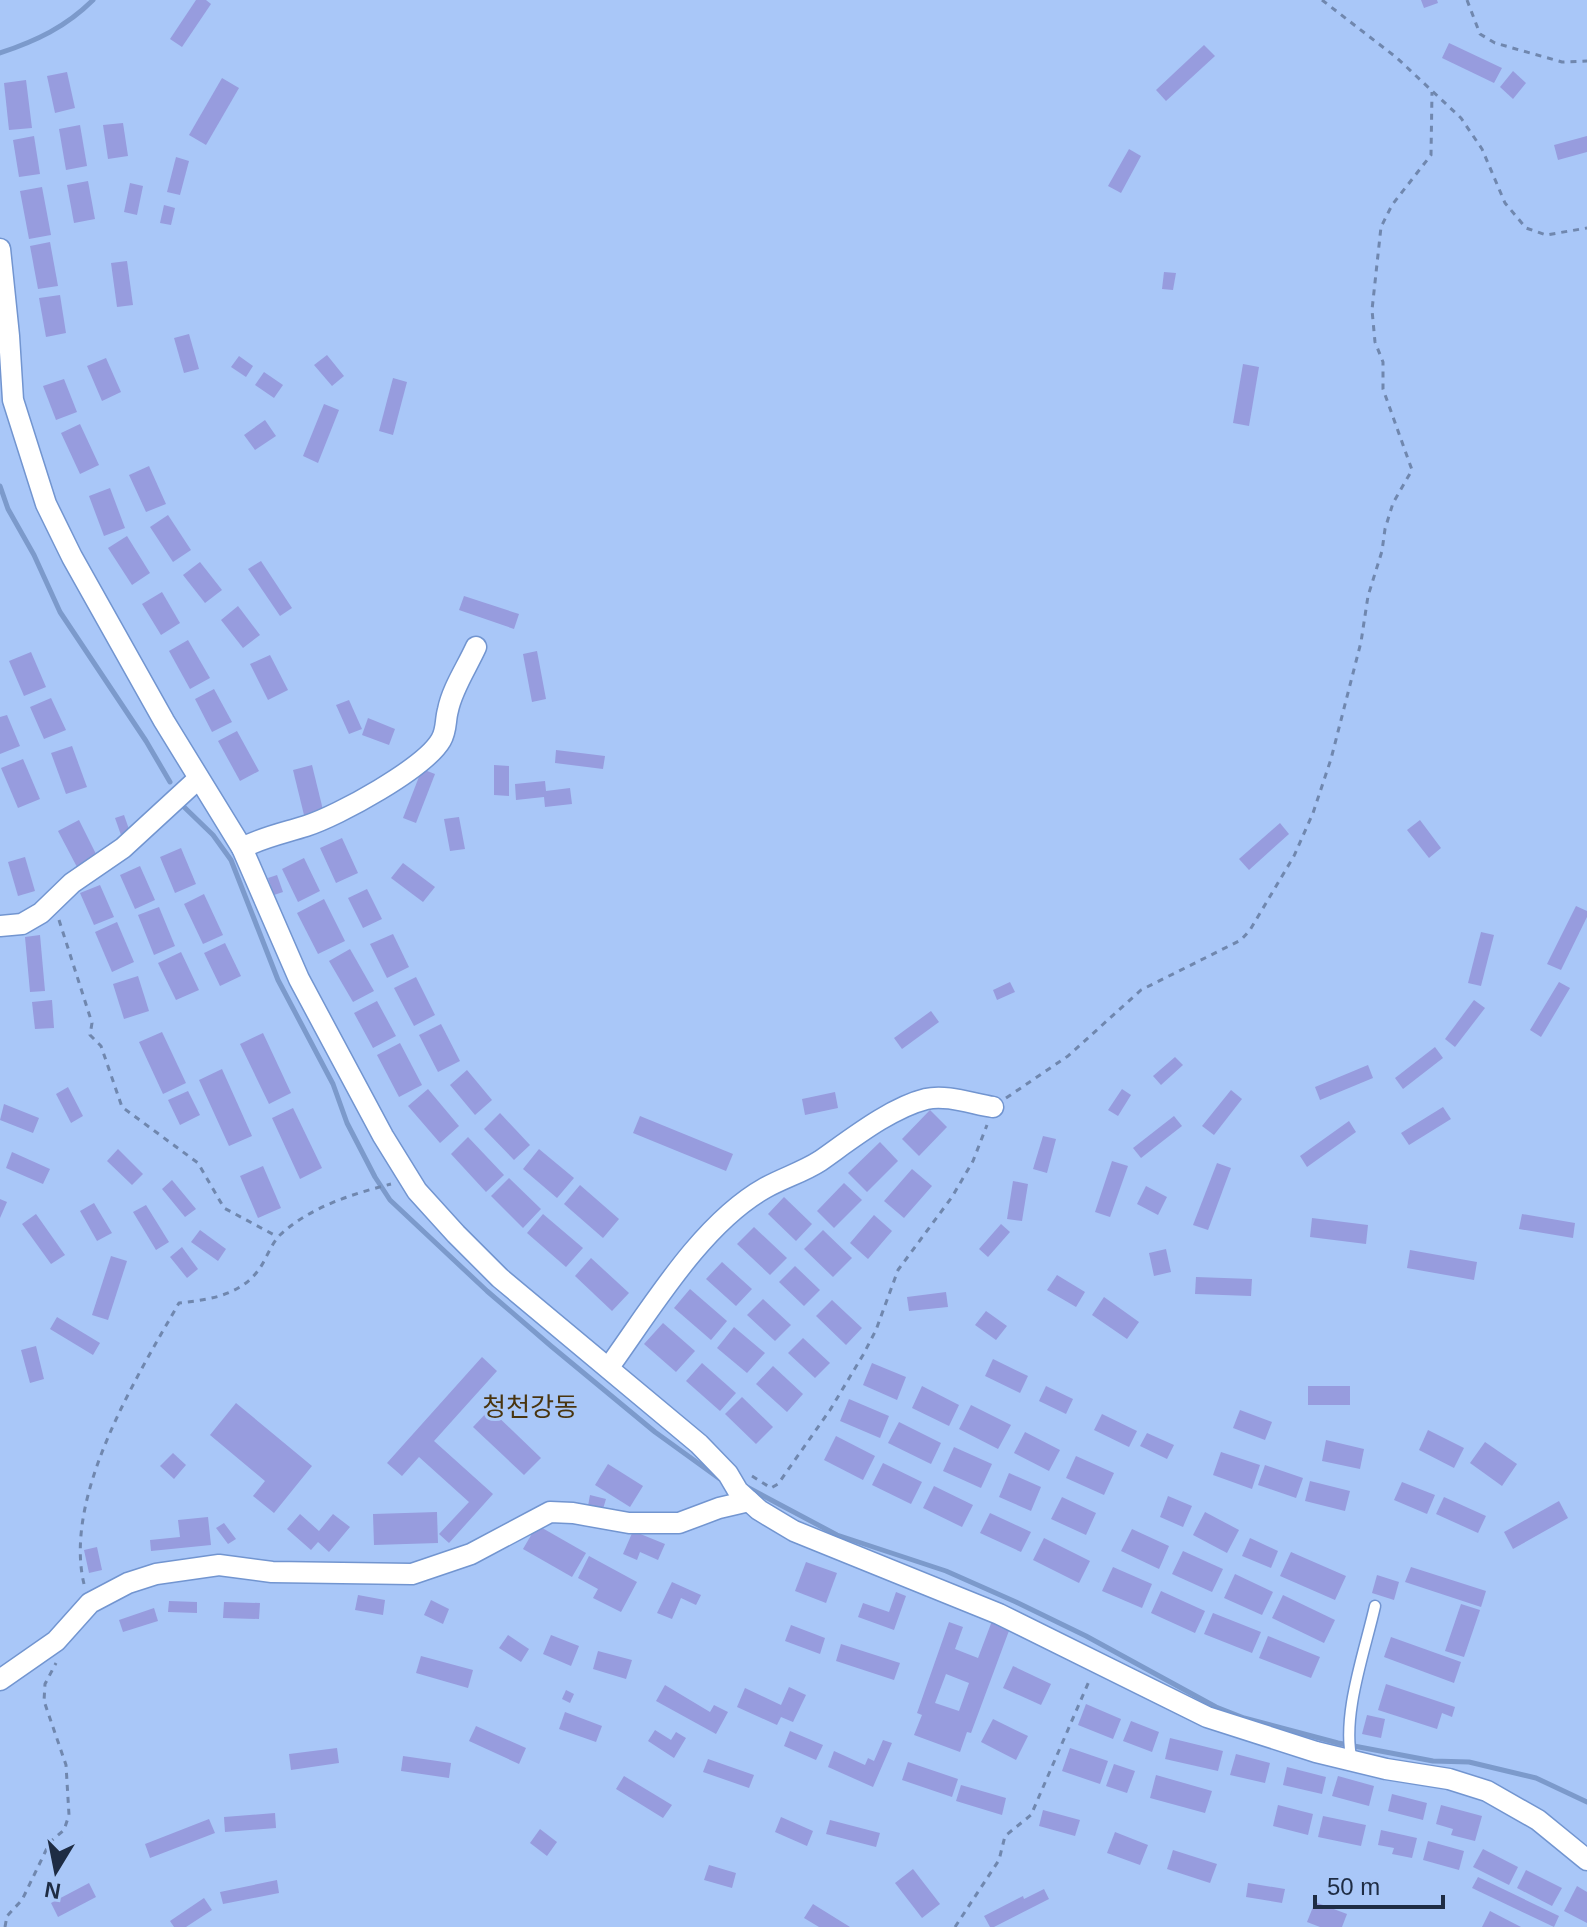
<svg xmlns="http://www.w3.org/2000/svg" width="1587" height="1927" font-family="Arial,'Noto Sans KR',sans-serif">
<rect width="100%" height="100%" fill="#a9c7f8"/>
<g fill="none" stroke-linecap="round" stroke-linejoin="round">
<!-- stream -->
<g stroke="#7c9acb" stroke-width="5">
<path d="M0,53C36,41 66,27 93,0"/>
<path d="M0,486L8,509L34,555L60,612L146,741L170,782"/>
<path d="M182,805L213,835L231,860L278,980L333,1084L347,1123L375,1177L390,1200L487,1291L551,1346L655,1432L720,1479"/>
<path d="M745,1486L837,1535L946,1571L1016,1602L1086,1636L1216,1707L1244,1718L1338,1743L1433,1761L1469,1762L1536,1778L1587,1802"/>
</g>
</g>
<!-- building -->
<g fill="#979cde" fill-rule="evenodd">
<path d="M196,0H206L211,4L182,47L170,39Z"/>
<path d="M1421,0H1437L1438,3L1424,8Z"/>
<path d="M1449,43L1502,68L1494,83L1442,58Z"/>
<path d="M1204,45L1215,56L1166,101L1156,90Z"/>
<path d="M1513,71L1526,83L1513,99L1500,87Z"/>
<path d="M67,72L75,108L55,113L47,76Z"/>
<path d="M222,78L239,88L206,145L189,135Z"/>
<path d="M26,80L32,128L9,130L4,83Z"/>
<path d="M123,123L128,156L108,159L103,125Z"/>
<path d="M80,125L87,166L66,170L59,129Z"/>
<path d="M34,136L40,174L19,177L13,140Z"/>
<path d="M1587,136V152L1558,160L1554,145Z"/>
<path d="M1129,149L1141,156L1121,193L1108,186Z"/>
<path d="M176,157L189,161L180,195L167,192Z"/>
<path d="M88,181L95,219L74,223L67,185Z"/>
<path d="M130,183L143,186L137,215L124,212Z"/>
<path d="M42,187L51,235L29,239L20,191Z"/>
<path d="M164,205L175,208L171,225L160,223Z"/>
<path d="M50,242L58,286L38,289L30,246Z"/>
<path d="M127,261L133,305L117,307L111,263Z"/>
<path d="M1164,272L1176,273L1173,290L1162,289Z"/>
<path d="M60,295L66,333L46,337L39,298Z"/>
<path d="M189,334L199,369L184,373L174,338Z"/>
<path d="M327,355L344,376L332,386L314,365Z"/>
<path d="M239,356L253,366L246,377L231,367Z"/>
<path d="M106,358L121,392L102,401L87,366Z"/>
<path d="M1243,364L1259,367L1249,426L1233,423Z"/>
<path d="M264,372L283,385L274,398L255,385Z"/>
<path d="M393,378L407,382L393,435L379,431Z"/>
<path d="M64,379L77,412L56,420L43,386Z"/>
<path d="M324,404L339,410L318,463L303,456Z"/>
<path d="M265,420L276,436L255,450L244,435Z"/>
<path d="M80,424L99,465L80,474L61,433Z"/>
<path d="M149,466L166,504L146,512L129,475Z"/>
<path d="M110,488L125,528L104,536L89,496Z"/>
<path d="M168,515L191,550L173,562L150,527Z"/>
<path d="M127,536L150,573L132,585L108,548Z"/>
<path d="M261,561L292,608L280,616L248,569Z"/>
<path d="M200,562L222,590L205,603L183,575Z"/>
<path d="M162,592L180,623L161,635L142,604Z"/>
<path d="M464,596L519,614L514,629L459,610Z"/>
<path d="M238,606L260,635L243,648L221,620Z"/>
<path d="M188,640L210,678L190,689L169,651Z"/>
<path d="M537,651L546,699L532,702L523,654Z"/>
<path d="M31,652L46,687L24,696L9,661Z"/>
<path d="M270,655L288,690L268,700L250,664Z"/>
<path d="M214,689L232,722L212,732L195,699Z"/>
<path d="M51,698L66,730L44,739L30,707Z"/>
<path d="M349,700L362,729L349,734L336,705Z"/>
<path d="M7,715L20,746L0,754V717Z"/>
<path d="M368,718L395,729L389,745L362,735Z"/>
<path d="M237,731L259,771L240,781L218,741Z"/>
<path d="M72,746L87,787L66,794L51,753Z"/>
<path d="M556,750L605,756L603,769L555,763Z"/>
<path d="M23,759L40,799L18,808L1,768Z"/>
<path d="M312,765L323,810L304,815L293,770Z"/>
<path d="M494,765L509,766V796L494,795Z"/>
<path d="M422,769L435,774L416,823L403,818Z"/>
<path d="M545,781L546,791L570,788L572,804L545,807L544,797L516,800L515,784Z"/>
<path d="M124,815L130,832L121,835L115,818Z"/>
<path d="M459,817L465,849L450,851L444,819Z"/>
<path d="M79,820L97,856L77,867L58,831Z"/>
<path d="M1420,820L1441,848L1429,858L1407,830Z"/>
<path d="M1280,823L1289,834L1249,870L1239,859Z"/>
<path d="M342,838L358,873L336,883L320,848Z"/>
<path d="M181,848L196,884L175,893L160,857Z"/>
<path d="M25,857L35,891L18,896L8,862Z"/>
<path d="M304,858L320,891L298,902L282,869Z"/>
<path d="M403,863L435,887L423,902L391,878Z"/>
<path d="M140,866L155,900L135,909L120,875Z"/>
<path d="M277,875L283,892L274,895L268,878Z"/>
<path d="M100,885L114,917L94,925L80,893Z"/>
<path d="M367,889L382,919L363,928L348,898Z"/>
<path d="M204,894L223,935L203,944L184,904Z"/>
<path d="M324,899L345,941L318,954L297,913Z"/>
<path d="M1576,906L1587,911V917L1561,970L1547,964Z"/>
<path d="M159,907L175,946L154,955L138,915Z"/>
<path d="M117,922L134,962L112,972L95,932Z"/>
<path d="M1481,932L1494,935L1481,986L1468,983Z"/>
<path d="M393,934L409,967L387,978L370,944Z"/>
<path d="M40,935L45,991L30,992L25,937Z"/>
<path d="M225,943L241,976L220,986L204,953Z"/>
<path d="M350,949L374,991L353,1002L329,961Z"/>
<path d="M181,952L199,990L176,1000L158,963Z"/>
<path d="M138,976L149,1011L124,1019L113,984Z"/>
<path d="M416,977L435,1015L414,1026L394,988Z"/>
<path d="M1010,982L1015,992L997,1000L993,990Z"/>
<path d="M1559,982L1570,988L1541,1037L1530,1030Z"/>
<path d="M52,1000L54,1028L35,1029L32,1002Z"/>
<path d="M1474,1000L1485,1008L1455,1047L1445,1039Z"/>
<path d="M377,1001L396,1036L373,1048L354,1013Z"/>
<path d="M931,1011L939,1022L902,1049L894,1038Z"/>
<path d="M441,1024L460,1061L438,1072L419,1035Z"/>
<path d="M162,1032L186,1083L163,1094L139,1042Z"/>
<path d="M263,1033L291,1093L269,1104L240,1044Z"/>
<path d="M400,1043L422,1085L399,1097L377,1055Z"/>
<path d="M1435,1047L1443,1058L1403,1089L1395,1078Z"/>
<path d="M1175,1057L1183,1065L1161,1085L1153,1076Z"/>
<path d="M1368,1065L1373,1078L1320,1100L1315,1087Z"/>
<path d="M222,1069L252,1136L229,1146L199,1080Z"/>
<path d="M467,1070L492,1100L475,1115L450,1085Z"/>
<path d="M68,1087L83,1116L71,1123L56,1094Z"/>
<path d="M428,1089L459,1126L440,1143L408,1106Z"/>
<path d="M1122,1089L1131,1095L1118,1116L1108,1110Z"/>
<path d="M1231,1090L1242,1099L1214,1135L1202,1126Z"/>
<path d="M188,1091L200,1115L180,1125L168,1100Z"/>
<path d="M835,1092L838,1108L805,1115L802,1099Z"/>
<path d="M4,1104L39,1118L33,1133L0,1120Z"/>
<path d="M1443,1107L1451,1119L1409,1145L1401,1133Z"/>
<path d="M293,1108L322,1168L300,1179L272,1118Z"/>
<path d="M930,1110L947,1127L919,1156L902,1139Z"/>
<path d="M500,1113L530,1145L514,1160L484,1129Z"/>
<path d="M640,1116L733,1154L726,1171L633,1133Z"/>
<path d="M1174,1116L1182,1126L1141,1158L1133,1148Z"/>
<path d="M1349,1121L1356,1132L1307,1167L1300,1156Z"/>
<path d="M1043,1136L1056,1139L1047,1173L1033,1169Z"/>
<path d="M468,1137L504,1175L486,1192L451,1154Z"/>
<path d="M880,1142L898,1161L867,1192L848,1173Z"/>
<path d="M118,1149L143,1174L132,1185L107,1161Z"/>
<path d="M539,1149L574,1178L557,1198L523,1169Z"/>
<path d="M12,1152L50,1169L43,1184L6,1168Z"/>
<path d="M1112,1161L1128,1166L1110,1217L1095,1212Z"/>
<path d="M1217,1163L1231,1168L1208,1230L1193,1225Z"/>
<path d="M263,1166L281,1208L258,1218L240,1176Z"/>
<path d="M912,1169L932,1186L904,1218L884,1201Z"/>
<path d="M509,1178L541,1209L523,1228L491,1196Z"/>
<path d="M172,1180L196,1209L185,1217L162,1189Z"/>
<path d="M1013,1181L1028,1184L1022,1221L1007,1219Z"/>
<path d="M844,1183L862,1200L834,1228L817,1211Z"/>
<path d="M580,1185L619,1219L603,1238L564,1204Z"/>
<path d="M1146,1186L1167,1197L1158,1215L1137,1204Z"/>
<path d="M784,1197L812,1224L796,1241L768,1214Z"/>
<path d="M0,1199L7,1202L0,1218Z"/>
<path d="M94,1203L112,1233L97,1241L80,1211Z"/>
<path d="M146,1205L169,1242L156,1250L133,1212Z"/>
<path d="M36,1214L65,1255L51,1264L22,1224Z"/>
<path d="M543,1214L583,1248L566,1267L527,1233Z"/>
<path d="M1522,1214L1575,1223L1573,1238L1519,1229Z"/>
<path d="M874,1215L892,1231L868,1259L850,1243Z"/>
<path d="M1312,1218L1368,1225L1366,1244L1310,1237Z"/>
<path d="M1001,1224L1010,1232L988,1257L979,1249Z"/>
<path d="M754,1227L787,1258L770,1275L737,1244Z"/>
<path d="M200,1230L226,1249L218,1261L191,1242Z"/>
<path d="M823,1230L852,1258L833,1277L804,1249Z"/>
<path d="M182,1247L198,1269L187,1278L170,1257Z"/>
<path d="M1166,1249L1171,1272L1154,1276L1149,1253Z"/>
<path d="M1410,1250L1477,1262L1474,1280L1407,1268Z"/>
<path d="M111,1256L127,1261L108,1320L92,1315Z"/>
<path d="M591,1258L629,1293L612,1311L575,1276Z"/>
<path d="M722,1262L752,1289L736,1306L706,1279Z"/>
<path d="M795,1266L820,1290L804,1306L779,1282Z"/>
<path d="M1057,1275L1085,1292L1076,1307L1047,1290Z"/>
<path d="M1196,1277L1252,1279L1251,1296L1195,1294Z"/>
<path d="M690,1289L727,1321L711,1340L674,1308Z"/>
<path d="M946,1292L948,1307L909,1311L907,1297Z"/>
<path d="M1104,1297L1139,1322L1127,1339L1092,1315Z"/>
<path d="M763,1299L791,1325L775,1341L747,1315Z"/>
<path d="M832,1300L862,1328L846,1345L816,1316Z"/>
<path d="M986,1311L1007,1326L996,1340L975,1325Z"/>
<path d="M57,1317L100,1343L93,1355L50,1329Z"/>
<path d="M663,1323L695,1351L676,1372L644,1344Z"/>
<path d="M734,1327L765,1353L747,1373L717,1348Z"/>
<path d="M803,1338L830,1363L815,1378L788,1353Z"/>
<path d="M36,1346L44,1379L30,1383L21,1350Z"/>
<path d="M482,1357L497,1371L434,1441L493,1494L449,1543L439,1534L469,1502L419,1457L402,1476L387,1463Z"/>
<path d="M993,1359L1028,1376L1020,1393L985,1376Z"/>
<path d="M702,1363L736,1393L720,1411L686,1381Z"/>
<path d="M872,1363L906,1377L897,1400L863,1385Z"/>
<path d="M773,1366L803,1394L787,1412L756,1384Z"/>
<path d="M922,1386L959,1405L949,1426L912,1408Z"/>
<path d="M1046,1386L1073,1399L1066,1414L1039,1401Z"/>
<rect x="1308" y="1386" width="42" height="19"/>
<path d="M742,1397L773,1427L756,1444L725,1414Z"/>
<path d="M849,1399L889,1416L880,1438L840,1421Z"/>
<path d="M236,1403L312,1466L274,1513L253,1496L265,1481L210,1435Z"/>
<path d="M971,1405L1011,1425L998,1449L959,1429Z"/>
<path d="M490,1409L541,1458L524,1475L473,1427Z"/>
<path d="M1240,1410L1272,1422L1265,1440L1233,1428Z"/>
<path d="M1102,1414L1137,1431L1129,1447L1094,1430Z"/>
<path d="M899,1422L941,1443L931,1464L888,1443Z"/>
<path d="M1428,1430L1464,1448L1454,1468L1419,1450Z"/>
<path d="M1025,1432L1060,1450L1049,1471L1014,1453Z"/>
<path d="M1147,1433L1174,1445L1167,1459L1140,1446Z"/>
<path d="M836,1436L875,1456L863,1480L824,1460Z"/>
<path d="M1326,1440L1364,1449L1360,1469L1322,1461Z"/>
<path d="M1485,1442L1517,1464L1502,1486L1470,1463Z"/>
<path d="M954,1447L992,1464L981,1488L943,1471Z"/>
<path d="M1221,1452L1260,1465L1252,1489L1213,1475Z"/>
<path d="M173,1453L186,1465L174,1479L160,1466Z"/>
<path d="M1076,1456L1114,1473L1104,1495L1066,1478Z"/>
<path d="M883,1463L922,1482L911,1504L872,1485Z"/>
<path d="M608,1464L643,1486L630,1507L595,1485Z"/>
<path d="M1265,1465L1303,1478L1296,1498L1258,1485Z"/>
<path d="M1009,1473L1041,1487L1031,1511L999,1497Z"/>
<path d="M1310,1481L1350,1491L1345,1511L1305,1501Z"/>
<path d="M1402,1482L1435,1495L1427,1514L1394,1500Z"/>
<path d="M934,1486L973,1505L962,1527L923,1508Z"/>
<path d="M590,1495L606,1499L603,1509L588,1506Z"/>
<path d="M1168,1496L1192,1506L1183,1527L1160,1517Z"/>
<path d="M1062,1497L1096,1513L1086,1535L1051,1519Z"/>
<path d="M1444,1497L1486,1516L1478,1533L1436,1514Z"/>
<path d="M1559,1501L1568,1518L1513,1549L1504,1532Z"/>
<path d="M437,1512L438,1543L374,1545L373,1514Z"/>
<path d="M1205,1512L1239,1530L1227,1553L1193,1535Z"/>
<path d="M990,1513L1031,1532L1021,1552L980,1533Z"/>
<path d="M300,1514L319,1531L333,1514L350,1527L329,1552L318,1542L311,1550L287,1529Z"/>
<path d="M208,1517L211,1545L151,1551L150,1540L180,1537L178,1520Z"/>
<path d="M224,1523L236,1539L228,1544L216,1528Z"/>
<path d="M537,1525L586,1553L572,1577L523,1549Z"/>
<path d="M1132,1529L1169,1546L1159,1569L1121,1551Z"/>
<path d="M633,1531L665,1544L658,1560L640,1552L637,1560L623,1554Z"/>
<path d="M1044,1538L1090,1561L1079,1583L1033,1560Z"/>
<path d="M1250,1538L1278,1551L1271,1568L1242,1556Z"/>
<path d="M97,1547L102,1570L89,1573L84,1550Z"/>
<path d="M1183,1551L1223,1569L1212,1592L1172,1574Z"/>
<path d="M1291,1552L1346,1576L1335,1600L1280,1576Z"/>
<path d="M589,1556L637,1582L621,1612L593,1598L598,1589L578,1578Z"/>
<path d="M806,1562L837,1573L826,1603L795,1591Z"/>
<path d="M1113,1567L1152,1584L1142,1608L1102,1591Z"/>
<path d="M1411,1567L1486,1591L1481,1607L1405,1582Z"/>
<path d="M1235,1574L1273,1592L1262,1615L1224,1598Z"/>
<path d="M1377,1575L1399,1582L1394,1600L1372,1593Z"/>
<path d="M672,1582L701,1595L696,1605L681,1598L672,1619L657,1613Z"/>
<path d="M1161,1591L1205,1611L1195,1633L1151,1613Z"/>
<path d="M896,1592L906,1596L894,1630L858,1617L863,1603L889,1612Z"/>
<path d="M358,1595L385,1600L383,1615L355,1610Z"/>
<path d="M1283,1595L1335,1620L1324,1643L1272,1618Z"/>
<path d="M431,1600L449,1609L443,1624L424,1615Z"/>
<path d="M169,1601L197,1602V1613L168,1612Z"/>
<path d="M224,1602L260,1603L259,1619L223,1618Z"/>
<path d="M1461,1604L1480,1610L1464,1657L1445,1651Z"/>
<path d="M154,1608L158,1621L123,1632L119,1620Z"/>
<path d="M1213,1613L1261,1632L1252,1653L1204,1634Z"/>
<path d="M992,1621L1010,1628L971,1733L967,1732L960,1752L914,1735L922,1715L917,1713L949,1622L963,1627L955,1649L978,1658ZM946,1674L969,1683L959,1711L935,1703Z"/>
<path d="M791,1625L825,1638L820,1654L785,1641Z"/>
<path d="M508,1635L529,1649L521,1662L499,1648Z"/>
<path d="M551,1635L579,1646L571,1666L543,1654Z"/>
<path d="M1268,1636L1320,1657L1311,1678L1259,1658Z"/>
<path d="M1391,1637L1461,1662L1454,1683L1384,1657Z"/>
<path d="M841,1644L900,1663L894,1680L836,1661Z"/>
<path d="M598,1651L632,1660L626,1679L593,1669Z"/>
<path d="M421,1656L473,1670L468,1688L416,1673Z"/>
<path d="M1013,1666L1051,1684L1041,1705L1003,1688Z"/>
<path d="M1386,1684L1455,1707L1452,1717L1442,1713L1437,1729L1378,1710Z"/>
<path d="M665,1685L710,1712L714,1705L728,1712L716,1734L656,1701Z"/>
<path d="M789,1687L806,1695L793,1722L781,1717L777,1725L737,1707L745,1688L781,1705Z"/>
<path d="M566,1690L574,1694L570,1703L562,1699Z"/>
<path d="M1086,1704L1121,1719L1113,1739L1078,1725Z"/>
<path d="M565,1712L602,1726L596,1742L559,1729Z"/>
<path d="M1367,1715L1385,1719L1381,1738L1362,1734Z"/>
<path d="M993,1719L1028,1736L1016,1760L981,1742Z"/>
<path d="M1131,1721L1159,1732L1152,1752L1123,1741Z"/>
<path d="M476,1726L526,1748L519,1764L469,1741Z"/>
<path d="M655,1730L671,1740L676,1732L686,1738L674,1758L648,1741Z"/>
<path d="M790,1731L823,1745L816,1760L784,1746Z"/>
<path d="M1170,1738L1223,1751L1218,1771L1165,1759Z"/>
<path d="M883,1740L892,1743L873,1787L828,1767L834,1751L865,1765L868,1758L874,1761Z"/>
<path d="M337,1748L339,1763L291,1770L289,1754Z"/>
<path d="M1070,1748L1108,1761L1100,1784L1062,1771Z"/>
<path d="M1236,1754L1270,1763L1265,1783L1230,1775Z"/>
<path d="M403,1756L451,1763L449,1778L401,1771Z"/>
<path d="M708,1759L754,1775L749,1788L703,1772Z"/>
<path d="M908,1762L958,1779L952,1797L902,1780Z"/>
<path d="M1114,1764L1135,1771L1127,1793L1106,1786Z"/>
<path d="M1287,1767L1326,1777L1322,1794L1283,1785Z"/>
<path d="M1156,1775L1212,1791L1205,1813L1150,1798Z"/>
<path d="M624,1776L672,1805L663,1818L616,1789Z"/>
<path d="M1338,1776L1374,1786L1369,1806L1332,1796Z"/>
<path d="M961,1785L1006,1798L1002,1815L956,1801Z"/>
<path d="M1392,1794L1427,1803L1423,1820L1388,1811Z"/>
<path d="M1278,1805L1313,1814L1308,1835L1273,1826Z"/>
<path d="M1441,1805L1482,1816L1475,1841L1451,1835L1453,1829L1436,1824Z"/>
<path d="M1043,1810L1080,1820L1075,1836L1039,1826Z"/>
<path d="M275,1813L276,1828L225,1832L224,1817Z"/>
<path d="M1323,1816L1366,1825L1361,1846L1318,1837Z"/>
<path d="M781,1817L813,1831L807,1846L775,1832Z"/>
<path d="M209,1819L215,1833L150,1858L145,1844Z"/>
<path d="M830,1820L880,1833L876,1847L826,1834Z"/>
<path d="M540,1829L557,1842L547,1856L530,1843Z"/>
<path d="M1381,1830L1417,1838L1412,1858L1392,1854L1394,1848L1378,1845Z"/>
<path d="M1115,1832L1148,1845L1140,1865L1107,1853Z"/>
<path d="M1428,1841L1464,1851L1459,1870L1423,1860Z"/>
<path d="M1483,1849L1518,1867L1509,1885L1473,1867Z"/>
<path d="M1173,1850L1217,1864L1210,1883L1167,1869Z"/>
<path d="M709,1865L736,1873L732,1888L704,1880Z"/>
<path d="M913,1869L940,1904L922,1918L895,1883Z"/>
<path d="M1526,1870L1562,1888L1552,1906L1517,1888Z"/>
<path d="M1478,1877L1559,1916L1554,1927L1472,1888Z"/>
<path d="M277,1880L279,1893L223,1904L220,1892Z"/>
<path d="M89,1883L96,1897L58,1917L51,1903Z"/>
<path d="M1248,1883L1285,1889L1282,1903L1246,1897Z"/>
<path d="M1577,1886L1587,1892V1923L1564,1911Z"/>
<path d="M1044,1889L1049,1899L994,1927H990L984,1916L1023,1896L1024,1899Z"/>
<path d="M204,1898L212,1910L186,1927H174L170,1921Z"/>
<path d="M1315,1902L1347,1914L1342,1927H1320L1307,1922Z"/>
<path d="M813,1904L850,1927H819L804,1918Z"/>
<path d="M1490,1911L1521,1927H1482Z"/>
</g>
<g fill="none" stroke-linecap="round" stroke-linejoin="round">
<!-- lane casing -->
<g stroke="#7295d0" stroke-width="13">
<path id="lane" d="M1352,1761C1341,1716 1365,1651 1375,1606"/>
</g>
<!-- street casing -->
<g stroke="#7295d0" stroke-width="23">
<g id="street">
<path d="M0,249L9,336L13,400L46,504L72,557L164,721L242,848L299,979L383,1136L417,1191L456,1234L500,1278L699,1444L728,1474L738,1491L759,1510L794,1531L999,1614L1207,1717L1316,1752L1386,1769L1449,1779L1487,1791L1538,1820L1587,1860"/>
<path d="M242,848C263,837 284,833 306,826C338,816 425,768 441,740C447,730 445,720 448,710C452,689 467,667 476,647"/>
<path d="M0,926L22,924L41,913L72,883L123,848L198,779"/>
<path d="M609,1367C651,1309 701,1224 765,1188C783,1178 803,1172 820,1161C850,1140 890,1108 926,1099C946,1094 973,1104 993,1107"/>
<path d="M0,1680L56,1641L90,1603L128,1583L156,1574L219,1565L272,1572L412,1574L471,1554L550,1512L573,1513L629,1523H679L719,1508L749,1501"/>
</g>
</g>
<!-- path -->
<g stroke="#7087ae" stroke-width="3" stroke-dasharray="6 6" stroke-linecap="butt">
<path d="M1322,0L1397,58L1461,118L1482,149L1505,203L1526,228L1546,235L1587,228"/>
<path d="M1467,0L1480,34L1495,43L1562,62L1587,61"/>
<path d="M59,920L92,1023L90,1035L101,1046L122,1107L198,1163L224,1208L278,1237"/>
<path d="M1006,1098L1068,1056L1141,990L1241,940L1250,930L1294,856L1313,813L1331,759L1361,642L1368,596L1382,551L1385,529L1393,503L1412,470L1383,389V362L1375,342L1372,310L1381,227L1392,205L1431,155L1432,92"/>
<path d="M752,1476L771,1488L778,1484L830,1410L863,1355L876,1330L898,1270L952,1197L973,1161L987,1125"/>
<path d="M84,1584C63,1496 136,1378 179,1303C207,1300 238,1296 257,1272C266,1261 270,1245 280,1235C310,1207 352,1194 391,1184"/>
<path d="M5,1927L7,1916L22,1900L50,1842L64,1830L69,1815L66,1765L44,1701L45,1684L56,1663"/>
<path d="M955,1927L999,1860L1005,1836L1031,1815L1090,1679"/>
</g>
<!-- lane -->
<use href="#lane" stroke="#fff" stroke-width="10"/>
<!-- street -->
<use href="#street" stroke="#fff" stroke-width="20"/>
</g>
<g text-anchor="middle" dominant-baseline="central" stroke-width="6" stroke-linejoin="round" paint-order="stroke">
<!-- quarter labels -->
<g font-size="26" fill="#49350f" stroke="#a9c7f8">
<text x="530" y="1407">청천강동</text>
</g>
</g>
<!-- north arrow -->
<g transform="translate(56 1871) rotate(190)" stroke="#a9c7f8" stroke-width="6" paint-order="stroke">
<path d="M0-6L14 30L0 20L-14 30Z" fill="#1e2c44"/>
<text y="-12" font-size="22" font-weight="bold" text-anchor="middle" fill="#1e2c44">N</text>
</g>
<!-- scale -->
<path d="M1315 1895v12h128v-12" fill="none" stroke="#1e2c44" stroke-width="4"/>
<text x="1327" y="1895" font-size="24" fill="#1e2c44" stroke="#a9c7f8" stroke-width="6" paint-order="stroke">50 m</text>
</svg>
